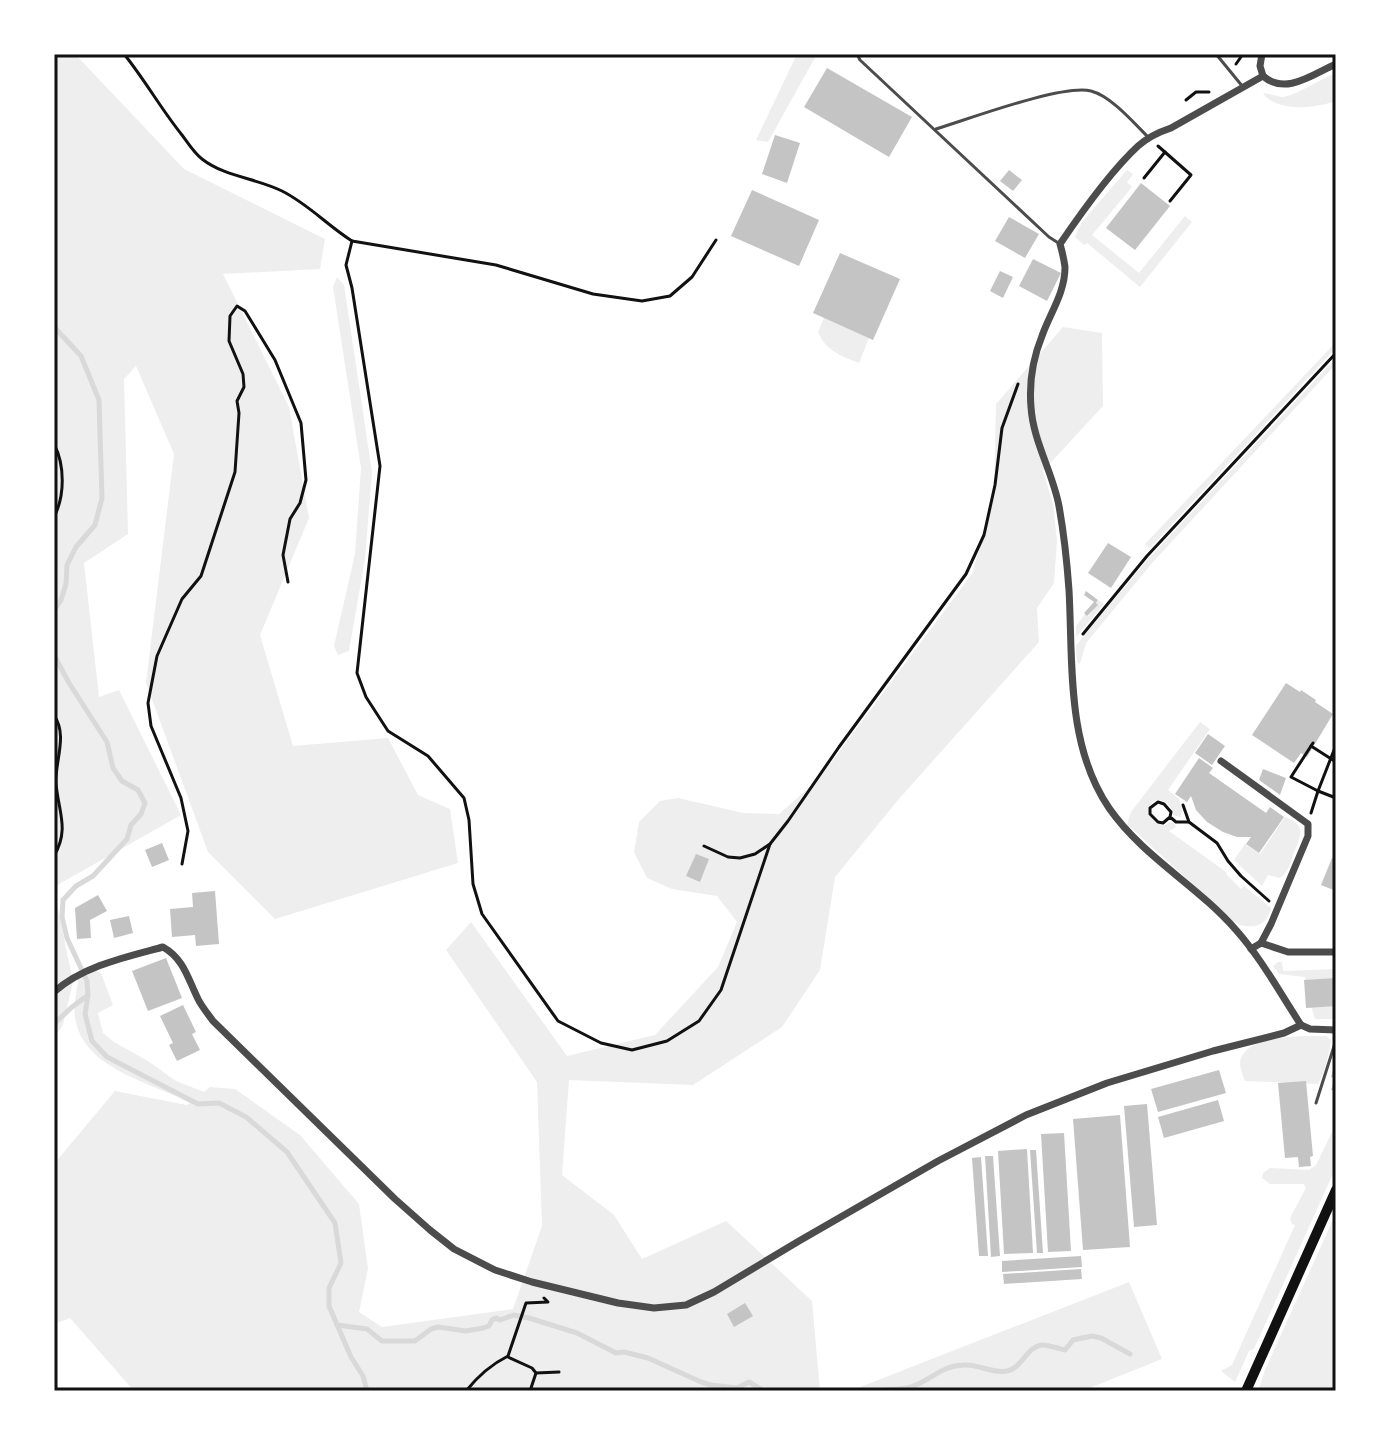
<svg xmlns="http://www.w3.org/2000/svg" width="1390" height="1445" font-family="Jost,sans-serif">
<rect width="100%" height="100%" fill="#fff"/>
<!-- green -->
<g fill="#eee">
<path d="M54,54H75L184,169L325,239L320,269L223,274L289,407L309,518L260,635L293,746L388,738L418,795L450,809L458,863L275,919L208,852L146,683L174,454L136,366L124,379L128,534L84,563L99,697L119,690L181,815L54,887Z"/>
<path d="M797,54H817L768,142L756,140Z"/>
<path d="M1336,73V101C1317,108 1276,113 1263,93C1270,94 1276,96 1282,97C1293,97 1323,78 1336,73Z"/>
<path d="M1127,170L1133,174L1127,182L1132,187L1092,235L1139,273L1185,216L1192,222L1140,287L1087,243L1084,245L1075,237L1082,222Z"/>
<path d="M337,277L344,285L372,472L365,559L349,651L338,655L334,646L355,554L361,468L333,287Z"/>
<path d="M824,318L869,338L859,363C841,356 826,351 818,332Z"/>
<path d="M1063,327L1102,333L1103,406L1043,471L1053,504L1057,541L1054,583L1037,608L1039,642L898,800L835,877L820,970L782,1027L693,1085L569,1080L562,1175L614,1215L642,1259L726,1221L812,1301L820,1391H134L70,1318L54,1324V1164L115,1091L187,1105L190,1103C151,1082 82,1069 75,1017C73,1006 77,991 78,979L96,971L101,973L113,1005L98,1013L103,1033L114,1042L148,1061L176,1081L204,1092L210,1087L235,1089L300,1135L359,1204L368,1269L359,1312L382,1327L513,1309L542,1226L537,1082L446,950L471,922L567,1056L655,1035L718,967L737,922L717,896L672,889L647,878L634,852L639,822L660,801L678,798L743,813L779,814L818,780L972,574L994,497L996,404Z"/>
<path d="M1336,342V348L1150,548L1145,544Z"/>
<path d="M1336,358V364L1153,562L1086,643L1080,664L1077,662L1076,646L1078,643L1148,559Z"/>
<path d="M1098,600L1104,604L1076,637V626L1085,614L1088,616L1097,605L1096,603Z"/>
<path d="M1200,722L1210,729L1168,790L1179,799L1182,812L1180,817L1173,815C1170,796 1148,795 1148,814L1158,824L1165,825L1170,822L1174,823L1176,827L1169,831L1226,872L1227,875L1241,889L1244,886L1271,908C1267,927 1250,931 1234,922L1127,824L1131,812Z"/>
<path d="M1285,817C1308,824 1300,838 1293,855C1290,865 1288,872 1280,878L1268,875L1262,886L1234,860L1245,844L1260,854Z"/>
<path d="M54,889L73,982L63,1025L54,1037Z"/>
<path d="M1278,962H1282L1283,971L1336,969V1019H1315L1308,997L1305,977L1279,974L1273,966Z"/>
<path d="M1326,1036L1331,1040C1329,1054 1325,1072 1318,1084L1245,1081C1243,1076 1240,1068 1240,1063C1242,1034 1306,1036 1326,1036Z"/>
<path d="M1336,1124V1167L1254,1349L1249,1351L1235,1382L1221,1371L1232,1365L1295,1225L1292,1224L1290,1218L1306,1188L1304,1184H1270L1262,1178L1263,1173L1270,1168L1309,1170L1316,1165Z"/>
<path d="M1336,1213V1391H1258L1265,1370Z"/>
<path d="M1129,1282L1162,1359L1082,1391H850Z"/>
</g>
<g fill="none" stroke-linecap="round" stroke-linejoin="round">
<!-- stream -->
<g stroke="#d9d9d9" stroke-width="5">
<path d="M54,327L81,356L99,400L102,498L95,525L76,547L67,565L66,584L61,600L54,610"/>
<path d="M54,655L69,683L107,742L113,768L122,781L138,790L145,803L141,814L131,825L127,839L93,876L76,886L63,900L62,917L67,938L87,981L88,995L85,1014L92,1041L107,1057L198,1104L219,1103L246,1117L287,1152L335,1223L341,1263L329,1288V1306L351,1357L363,1376L367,1391"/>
<path d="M54,1024L72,1007L87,996"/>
<path d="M337,1325L367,1329L382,1341H415L431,1329L438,1327L466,1331L483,1328L489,1326L492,1320L496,1318L500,1320L514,1315L529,1318L577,1333L616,1353L624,1352L648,1358L701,1382L711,1385L737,1388L749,1382L764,1391"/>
<path d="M876,1391C887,1389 897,1390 907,1388C928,1384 940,1365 964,1365C979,1364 992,1374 1007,1371C1022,1368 1026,1348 1041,1345C1048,1344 1058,1349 1065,1350L1073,1340L1092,1336L1101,1338L1130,1354"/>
</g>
</g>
<!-- building -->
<g fill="#c4c4c4">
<path d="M827,68L912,117L889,157L804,107Z"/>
<path d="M775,135L800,143L787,183L762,174Z"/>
<path d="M1009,170L1022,180L1013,191L1000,181Z"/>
<path d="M1141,183L1170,206L1135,250L1106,228Z"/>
<path d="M752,190L819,220L799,266L731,236Z"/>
<path d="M1009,217L1039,234L1025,258L995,241Z"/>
<path d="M840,253L900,279L873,340L813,313Z"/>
<path d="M1033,259L1061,273L1047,301L1019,286Z"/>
<path d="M1000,271L1013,277L1003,298L990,291Z"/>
<path d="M1108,543L1131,557L1111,588L1088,573Z"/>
<path d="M1086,591L1098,600L1096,603L1098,605L1087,616L1084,613L1094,602L1084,595Z"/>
<path d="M1286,683L1300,692L1301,690L1316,700L1315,702L1333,714L1307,757L1301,753L1294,763L1252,735Z"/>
<path d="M1208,734L1225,746L1212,765L1195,753Z"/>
<path d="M1199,758L1213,768L1209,773L1266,813L1270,807L1284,817L1259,853L1246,844L1251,837H1237L1223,832L1207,822L1196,810L1191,796L1187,802L1175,794Z"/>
<path d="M1263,769L1286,778L1280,795L1259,780Z"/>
<path d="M162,843L169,860L152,867L145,850Z"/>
<path d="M696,854L709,859L700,882L686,876Z"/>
<path d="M1332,858L1336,859V891L1321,885Z"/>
<path d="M215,891L219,944L196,946L195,935L172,937L170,909L193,907L192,893Z"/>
<path d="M98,895L107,911L90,920L91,938L77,939L75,908Z"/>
<path d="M129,916L133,933L114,938L110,920Z"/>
<path d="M166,958L182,998L148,1011L132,971Z"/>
<path d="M1336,978V1006L1306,1008L1304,980Z"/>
<path d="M183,1005L196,1032L192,1034L200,1050L177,1061L169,1045L173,1043L160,1016Z"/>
<path d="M1335,1064H1336V1091L1331,1090L1335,1078L1331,1077Z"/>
<path d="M1219,1070L1226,1093L1158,1112L1151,1089Z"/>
<path d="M1306,1081L1313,1156L1310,1157L1311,1166L1299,1167L1298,1157L1285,1158L1278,1083Z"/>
<path d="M1218,1100L1224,1121L1164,1138L1158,1117Z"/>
<path d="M1147,1104L1157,1225L1134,1227L1124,1106Z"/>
<path d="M1120,1115L1130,1247L1083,1250L1073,1119Z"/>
<path d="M1064,1133L1071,1251L1048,1252L1041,1134Z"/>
<path d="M1027,1149L1033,1253L1004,1254L998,1151Z"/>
<path d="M1030,1150H1036L1043,1253H1037Z"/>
<path d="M985,1156H993L1000,1256L991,1257Z"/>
<path d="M981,1157L988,1256H979L972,1158Z"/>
<path d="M1081,1256L1082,1267L1002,1272V1261Z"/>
<path d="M1081,1269L1082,1279L1004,1284L1003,1274Z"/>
<path d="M745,1303L753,1316L734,1327L727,1314Z"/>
</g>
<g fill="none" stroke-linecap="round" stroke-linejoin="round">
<!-- path -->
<g stroke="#111" stroke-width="3">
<path d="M124,54C145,80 161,109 182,135C188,143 194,153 202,159C225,177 256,178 282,191C308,204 327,225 352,241L346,265L352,288L380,466L357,673L366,697L388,731L428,756L464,798L469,820L473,884L482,914L558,1021L601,1043L632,1050L667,1041L699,1021L721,990L770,844"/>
<path d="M1236,64L1243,54"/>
<path d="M1186,100L1196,92H1209"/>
<path d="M1158,146L1191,175L1170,201"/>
<path d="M1144,178L1165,152"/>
<path d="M352,241L496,265L593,294L642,301L670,296L692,277L716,240"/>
<path d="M54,444C65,465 65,496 54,517"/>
<path d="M1083,634L1147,556L1336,353"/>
<path d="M54,715C68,736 55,760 56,783C58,811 70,829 54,856"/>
<path d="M1313,743L1311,746L1336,762"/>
<path d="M1311,746L1291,777L1318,791L1336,745"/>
<path d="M1183,805L1189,822L1217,843L1228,861L1241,876L1269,901"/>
<path d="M1311,813L1318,791L1336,798"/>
<path d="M1170,817L1163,823L1158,822L1150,814V808L1158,802L1164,804L1171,812L1170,817L1176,822H1189"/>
<path d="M704,846L728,857L740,858L755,854L770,844L788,821L839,747L966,574L984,535L995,485L1002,428L1018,384"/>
<path d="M182,864L188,831L181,798L151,726L148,703L157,656L182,599L201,576L235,472L239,413L237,401L244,387L243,374L229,341L230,316L237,306L245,311L275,360L301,423L306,480L300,503L290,519L283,555L288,582"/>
<path d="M508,1357L532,1368L536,1373L530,1391"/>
<path d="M536,1373L559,1372"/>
<path d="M466,1391C478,1376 490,1365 508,1356L526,1303L548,1302L544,1298"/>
</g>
<!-- service -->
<g stroke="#4c4c4c" stroke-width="3">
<path d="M857,54L860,60L1049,237L1060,244"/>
<path d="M1216,54L1243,87"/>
<path d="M936,129C969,119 1062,84 1091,91C1111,96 1134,123 1149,138"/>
<path d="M1316,1103L1336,1040"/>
</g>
<!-- minor -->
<g stroke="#4c4c4c" stroke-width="7">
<path d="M1262,54L1260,66L1263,76"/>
<path d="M1263,76L1171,128C1159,132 1148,137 1138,146C1111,171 1081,213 1060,244C1062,251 1064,260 1065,267C1065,293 1050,313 1042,336C1033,358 1029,383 1031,407C1033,441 1053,473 1059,506C1064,534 1067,562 1069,590C1073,663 1066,745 1109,808C1143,857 1198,886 1236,930C1261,958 1280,993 1301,1025"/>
<path d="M1263,76C1286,96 1313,74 1336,64"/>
<path d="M1221,761L1308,824V836L1271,924L1261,943L1251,949"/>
<path d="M1261,943L1288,952H1336"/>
<path d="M54,992C83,966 126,957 163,947C184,959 188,979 198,999C202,1007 208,1014 213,1021L395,1199L430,1230L454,1249L495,1270L532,1282L618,1303L654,1308L686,1305L714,1292L799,1241L938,1161L1026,1115L1107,1083L1213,1051L1284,1033L1301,1025L1310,1029L1336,1030"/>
</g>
<!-- secondary -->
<path stroke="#111" stroke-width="10" d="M1246,1391L1336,1190"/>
</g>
<!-- border -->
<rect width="1390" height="1445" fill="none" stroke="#ffffff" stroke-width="112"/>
<rect x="56" y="56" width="1278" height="1333" fill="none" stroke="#111" stroke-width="3"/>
</svg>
